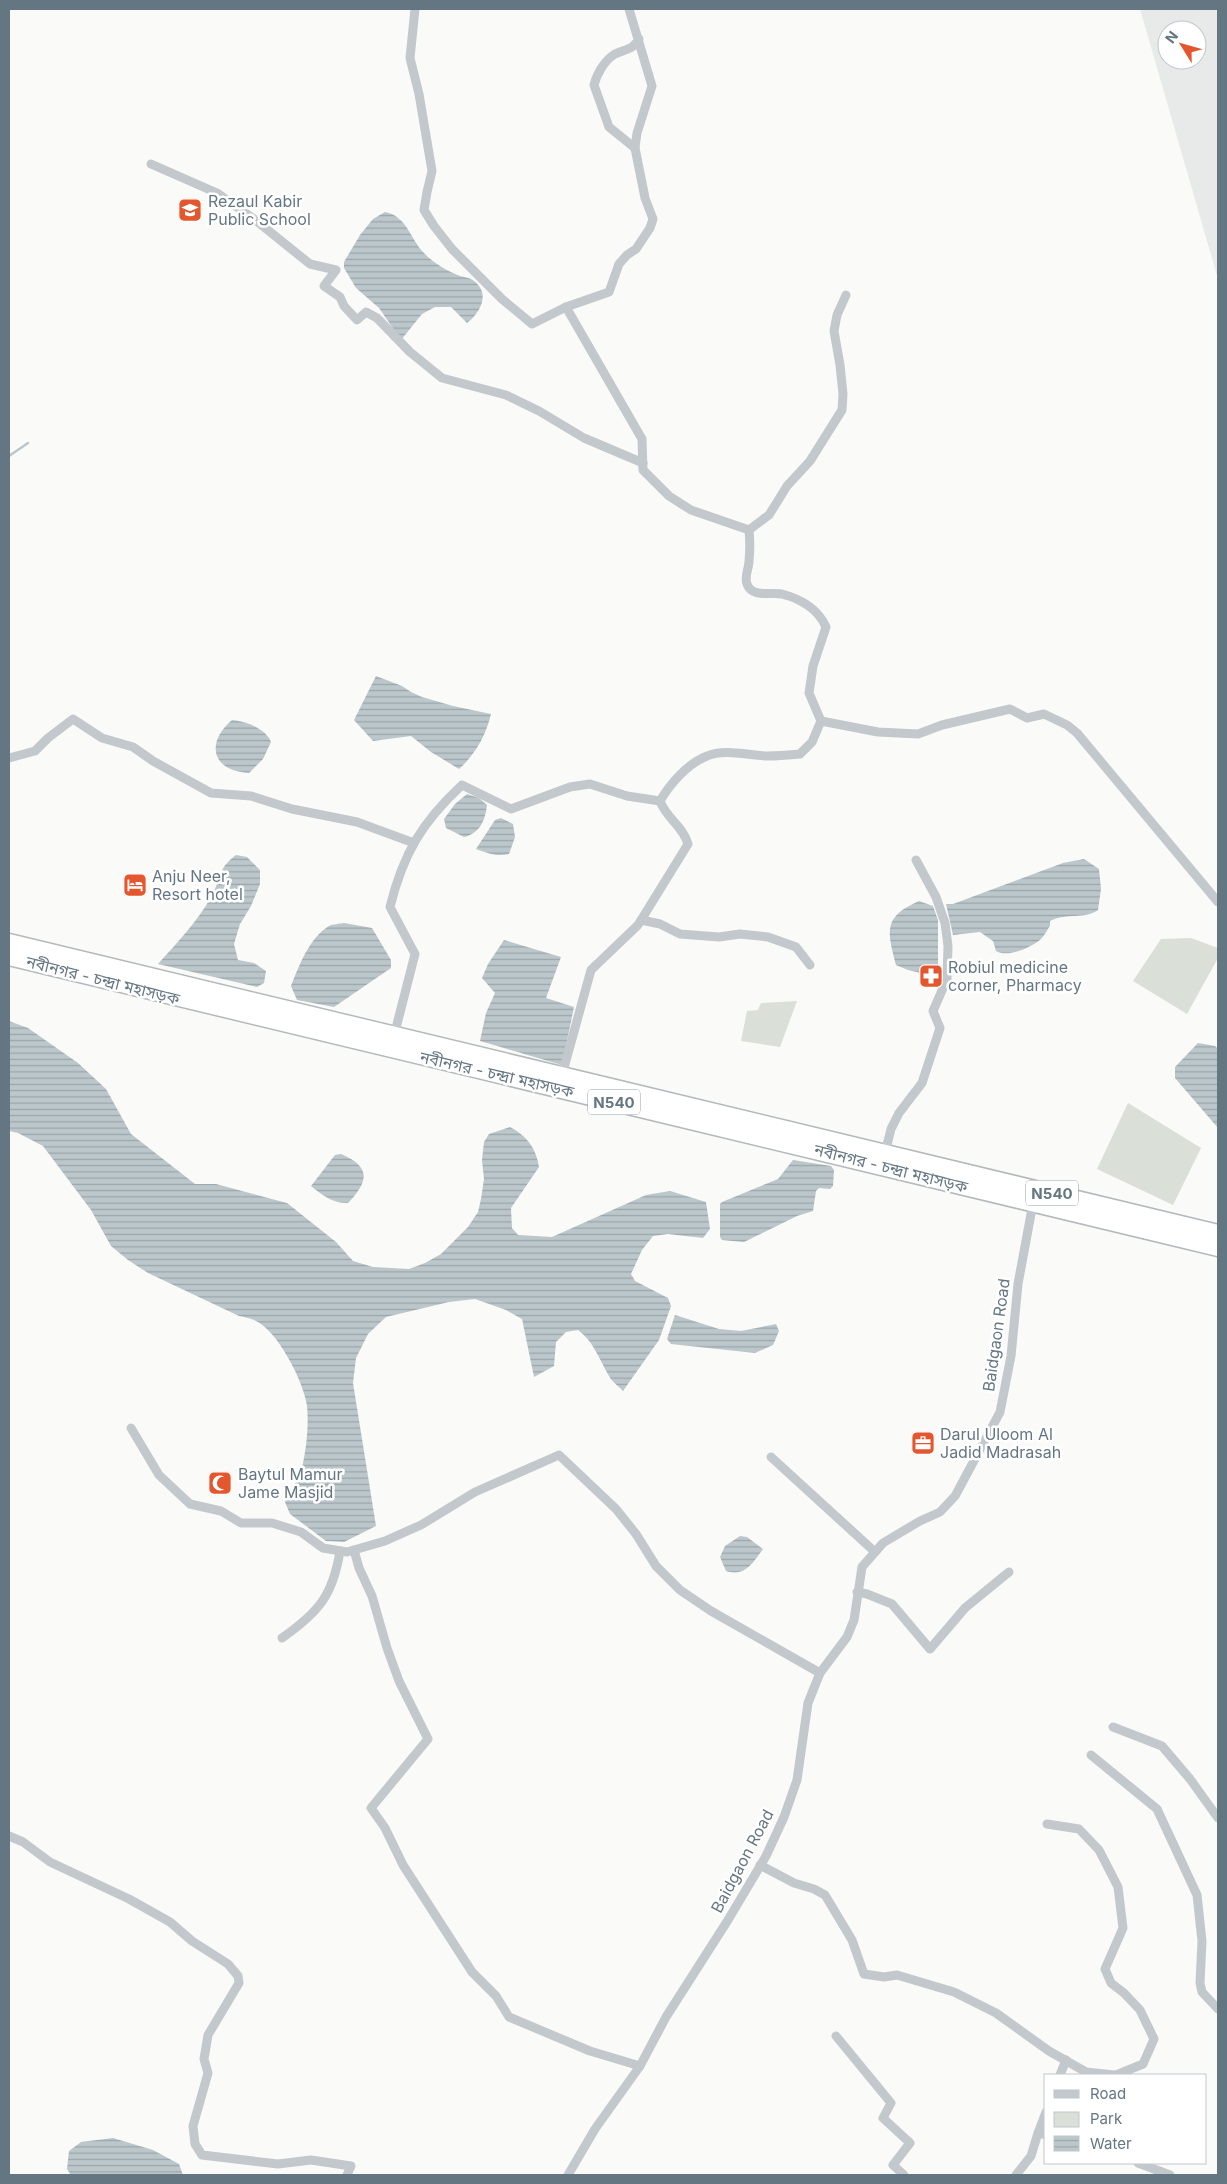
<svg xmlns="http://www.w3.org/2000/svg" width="1227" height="2184" font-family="Inter,'Noto Sans Bengali',sans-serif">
<defs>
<pattern id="water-rules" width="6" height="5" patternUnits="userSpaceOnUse" patternTransform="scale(1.25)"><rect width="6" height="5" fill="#bbc7cb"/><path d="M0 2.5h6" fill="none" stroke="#9ca6aa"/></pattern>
</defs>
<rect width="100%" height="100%" fill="#fafaf8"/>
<!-- built -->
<path fill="#e8e9e9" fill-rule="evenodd" d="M1140,9H1218V279ZM1167,30H1197V60H1167Z"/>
<!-- green -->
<g fill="#dadfd7">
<path d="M1191,938L1218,948V958L1187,1014L1133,981L1161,939Z"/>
<path d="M797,1001L780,1047L741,1041L747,1011L758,1010L761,1003Z"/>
<path d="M1128,1103L1201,1148L1173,1205L1097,1169Z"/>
</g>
<!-- water -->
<g fill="url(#water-rules)">
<path d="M385,212C407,216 410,239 424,253C433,263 447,271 460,276C464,277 471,278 474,281C491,294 480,313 467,323L451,307H435L422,314L401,340L379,308L356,288L344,268V262L360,235L373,219Z"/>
<path d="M376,676L402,686L411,692L422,697L453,706L491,714C486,735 475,755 459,769L431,752L411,736L373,741L354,720Z"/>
<path d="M232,720C246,721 266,729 271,742L263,759L249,773C212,771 205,743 232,720Z"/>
<path d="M467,794L479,798L487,805C485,821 480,833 464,837L446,828L444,819L455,804Z"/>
<path d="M501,818L513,824L515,837L509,854C496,857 488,853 476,849L495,820Z"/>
<path d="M236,855L247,857L260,870V884L251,906L240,924L234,944L238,960L254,963L266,971L264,983L257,987L158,964C176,944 198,921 211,897C222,879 216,870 236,855Z"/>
<path d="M1084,859L1099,869L1101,889L1098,910C1083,920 1069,912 1050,921V926C1047,930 1044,936 1041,939C1031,948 1007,958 996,951L993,941L980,932L953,935L946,904H953L1063,863Z"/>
<path d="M919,901L933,906L938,920V965L925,974L908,970L896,965C887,930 883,917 919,901Z"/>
<path d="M344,923L372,928L391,960V968L334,1007L297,1000L291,986C299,966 309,938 329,926C333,924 340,924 344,923Z"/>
<path d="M504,940L561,957L546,998L574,1007L562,1065L480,1041L486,1013L495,993L482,978L488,964Z"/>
<path d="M9,1021L28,1028L78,1063L106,1089L131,1134L195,1184H216L287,1203L336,1242L353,1261L373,1267L409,1269L425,1263L441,1254L468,1227L478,1212L481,1199L484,1179L482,1160L484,1142L489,1134L510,1127C527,1136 536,1148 539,1167L511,1208L512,1228L518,1235L552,1237L646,1195L670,1191L706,1202L710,1229L703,1238L668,1234L653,1236L642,1250L631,1274L635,1281L668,1298L671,1306L659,1340L623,1391C619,1386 612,1382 609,1376C599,1359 594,1342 578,1330L566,1332L556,1342L554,1366L534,1377L522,1319L506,1310L475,1299L449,1302L386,1317L368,1334L356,1358L353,1383L376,1526L344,1542L326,1541L290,1514L285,1502C289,1492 297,1482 301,1472C306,1452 309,1427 307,1406C304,1382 277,1329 254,1320C250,1318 244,1317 239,1316L148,1273L128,1260L111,1246L91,1210L43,1146L18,1133L9,1131Z"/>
<path d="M1198,1043L1215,1046L1218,1049V1128L1175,1078V1067Z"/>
<path d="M341,1154C372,1167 368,1182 348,1203C334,1204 322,1195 311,1186L335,1155Z"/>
<path d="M793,1160L831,1166L834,1170L833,1186L830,1189L819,1188L816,1191L813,1211L797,1216L744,1242L722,1240L720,1237V1204L722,1202L778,1179Z"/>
<path d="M675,1315L719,1329L741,1331L776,1324L779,1331L773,1345L755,1353L671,1344L667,1339Z"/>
<path d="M740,1536L747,1537L763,1549C753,1563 745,1577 726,1571L720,1557L725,1546Z"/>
<path d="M113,2138L153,2150L179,2164L183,2175H71L67,2169L69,2151L81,2142Z"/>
</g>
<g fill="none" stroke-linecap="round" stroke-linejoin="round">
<!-- stream -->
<path stroke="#bbc7cb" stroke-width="2.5" d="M9,456L28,443"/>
<!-- highway casing -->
<g stroke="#b4b9bd" stroke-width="19">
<g id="highway">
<path d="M9,942L1218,1233"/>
<path d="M9,957L1218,1248"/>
</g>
</g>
<!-- street -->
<g stroke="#c3c8cc" stroke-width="9">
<path d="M415,9L410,58L419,94L432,171L427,192L424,210L434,226L452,249L502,299L532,324L566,307L609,292L619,264L627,255L636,249L650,228L653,219L645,198L635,148L637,133L652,86L629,9"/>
<path d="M635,148L609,127L594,85C597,73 605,60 615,54C625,49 633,50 639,39"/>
<path d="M151,164L217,193L254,219L310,264L336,270L324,286L340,297L344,306L357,320L366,312L377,318L410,352L442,378L506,395L539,411L584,438L643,463"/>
<path d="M566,307L642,439L643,470L669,496L691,510L749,530"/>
<path d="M821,721L878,732L918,734L942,725L1010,709L1027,718L1044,714L1067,725L1077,733L1218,902"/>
<path d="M9,758L35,751L48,738L73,719L102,738L133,747L153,761L211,793L251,796L292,809L357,822L414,843"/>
<path d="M641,920L660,924L680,934L719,937L740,934L768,937L796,947L810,965"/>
<path d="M394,1036L415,954L390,907C403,854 422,822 462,785L511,809L570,787L590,784L627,796L660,801"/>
<path d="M562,1075L591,970L638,925L688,844C683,826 666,818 660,801C670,784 687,764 707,756C725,748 750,756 769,756C779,756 789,755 800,754L812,742L821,721L809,693L813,666L826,627C818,609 801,599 782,594C771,592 752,598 747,584C744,577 749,568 749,561C750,551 750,540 749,530L769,515L787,486L810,461L842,410L843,394L840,365L834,331L837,315L846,295"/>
<path d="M885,1153L891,1129L899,1113L922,1083L940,1028L933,1011L947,979L948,946L945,923L936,897L916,860"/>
<path d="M131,1428L159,1475L190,1504L221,1511L241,1523H272L301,1532L323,1548L347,1552L385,1541L421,1525L475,1492L559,1455L616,1509L636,1534L656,1566L680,1590L711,1611L820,1673"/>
<path d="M771,1457L875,1552"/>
<path d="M354,1550L359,1568L372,1596L387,1648L399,1681L428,1739L371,1808L385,1828L403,1865L472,1972L496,1996L509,2017L590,2051L640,2066"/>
<path d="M857,1592L867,1594L892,1604L930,1649L965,1608L1009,1572"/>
<path d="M282,1638C319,1612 333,1595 340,1551"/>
<path d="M1113,1727L1162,1746L1190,1779L1218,1818"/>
<path d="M1091,1755L1157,1809L1197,1895L1202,1941L1200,1983L1202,1992L1218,2009"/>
<path d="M1047,1824L1079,1829L1099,1850L1118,1887L1123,1928L1105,1969L1111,1983L1124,1993L1140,2010L1154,2039L1143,2064L1116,2075"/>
<path d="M9,1836L23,1842L50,1862L129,1899L170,1922L192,1941L228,1964L238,1976L239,1983L208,2035L204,2059L208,2073L193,2126L195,2144L202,2155L278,2164L311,2160L351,2166L347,2175"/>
<path d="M760,1865L794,1883L814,1889L825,1895L852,1940L864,1974L884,1977L897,1975L954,1992L996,2013L1049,2051L1086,2072L1114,2075"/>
<path d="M836,2036L891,2103L883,2118L910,2143L893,2165L904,2175"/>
<path d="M1060,2075L1066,2060"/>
<path d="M1046,2112L1038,2133L1046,2135"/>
<path d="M1138,2163L1170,2175"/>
<path d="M568,2175L595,2129L640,2066L666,2017L728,1920L766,1856L784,1817L797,1780L808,1703L820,1673L847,1637L854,1620L862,1567L883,1543L920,1521L940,1512L955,1496L1000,1412L1011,1356L1018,1284L1033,1203"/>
<path d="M1016,2175L1031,2156L1038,2133"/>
</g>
<!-- highway -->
<use href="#highway" stroke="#fff" stroke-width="16"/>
</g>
<!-- icons -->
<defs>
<g id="school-square" transform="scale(1.25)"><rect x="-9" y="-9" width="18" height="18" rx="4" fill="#e4572e" stroke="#fff"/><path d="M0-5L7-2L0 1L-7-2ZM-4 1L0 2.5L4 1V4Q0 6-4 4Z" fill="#fff"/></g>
<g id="hotel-square" transform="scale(1.25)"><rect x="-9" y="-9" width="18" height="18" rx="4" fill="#e4572e" stroke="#fff"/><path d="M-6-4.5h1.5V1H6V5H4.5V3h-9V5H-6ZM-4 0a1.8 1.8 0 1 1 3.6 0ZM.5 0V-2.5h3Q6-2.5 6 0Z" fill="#fff"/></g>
<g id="pharmacy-square" transform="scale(1.25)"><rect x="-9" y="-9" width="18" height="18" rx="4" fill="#e4572e" stroke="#fff"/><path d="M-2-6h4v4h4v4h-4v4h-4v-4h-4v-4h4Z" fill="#fff"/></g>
<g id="office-square" transform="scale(1.25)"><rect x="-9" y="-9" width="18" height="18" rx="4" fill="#e4572e" stroke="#fff"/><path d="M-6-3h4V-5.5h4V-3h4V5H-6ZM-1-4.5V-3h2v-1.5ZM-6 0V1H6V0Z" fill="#fff"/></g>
<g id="mosque-square" transform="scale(1.25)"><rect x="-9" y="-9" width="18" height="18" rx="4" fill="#e4572e" stroke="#fff"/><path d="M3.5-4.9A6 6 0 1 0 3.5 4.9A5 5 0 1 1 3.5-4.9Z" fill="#fff"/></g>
</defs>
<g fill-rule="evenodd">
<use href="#school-square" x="190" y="210"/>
<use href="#hotel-square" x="135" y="885"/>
<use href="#pharmacy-square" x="931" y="976"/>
<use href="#office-square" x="923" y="1443"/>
<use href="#mosque-square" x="220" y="1483"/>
</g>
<g text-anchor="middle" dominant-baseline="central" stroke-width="5" stroke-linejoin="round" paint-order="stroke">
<!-- shield labels -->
<g fill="#fff" stroke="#939fa8" stroke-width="1">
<rect x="588" y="1089.5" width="52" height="25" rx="4"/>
<rect x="1026" y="1180.5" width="52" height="25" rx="4"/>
</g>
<g font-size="15" font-weight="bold" fill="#657683">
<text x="614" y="1102">N540</text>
<text x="1052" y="1193">N540</text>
</g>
<!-- poi labels -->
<g font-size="16" fill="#657683" stroke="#fff" text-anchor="start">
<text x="208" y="201">Rezaul Kabir<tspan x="208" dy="18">Public School</tspan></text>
<text x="152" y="876">Anju Neer,<tspan x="152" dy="18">Resort hotel</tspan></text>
<text x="948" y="967">Robiul medicine<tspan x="948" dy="18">corner, Pharmacy</tspan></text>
<text x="940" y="1434">Darul Uloom Al<tspan x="940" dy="18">Jadid Madrasah</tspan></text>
<text x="238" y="1474">Baytul Mamur<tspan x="238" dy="18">Jame Masjid</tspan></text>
</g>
<!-- street labels -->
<g font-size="16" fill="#657683" stroke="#fff">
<text transform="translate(103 980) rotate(14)">নবীনগর - চন্দ্রা মহাসড়ক</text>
<text transform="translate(497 1074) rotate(13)">নবীনগর - চন্দ্রা মহাসড়ক</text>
<text transform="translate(891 1168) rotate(14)">নবীনগর - চন্দ্রা মহাসড়ক</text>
<text transform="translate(996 1335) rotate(-82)">Baidgaon Road</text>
<text transform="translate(742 1861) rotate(-62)">Baidgaon Road</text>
</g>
</g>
<!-- border -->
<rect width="1227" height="2184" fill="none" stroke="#657683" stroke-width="20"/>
<!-- legend -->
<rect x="1044" y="2074" width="162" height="90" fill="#ffffff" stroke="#c1c8cd"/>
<rect x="1054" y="2090" width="25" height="8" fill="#c3c8cc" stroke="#c1c8cd"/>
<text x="1090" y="2099" font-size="15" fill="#657683">Road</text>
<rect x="1054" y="2112" width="25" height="15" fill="#dadfd7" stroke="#c1c8cd"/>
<text x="1090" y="2124" font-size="15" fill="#657683">Park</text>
<rect x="1054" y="2136" width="25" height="15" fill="url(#water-rules)" stroke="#c1c8cd"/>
<text x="1090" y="2149" font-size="15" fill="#657683">Water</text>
<!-- north arrow -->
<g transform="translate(1182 45) rotate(307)"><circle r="24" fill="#ffffff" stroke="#c1c8cd"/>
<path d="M0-4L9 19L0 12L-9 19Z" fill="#e4572e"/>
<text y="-8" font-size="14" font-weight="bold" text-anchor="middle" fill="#657683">N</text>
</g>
</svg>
